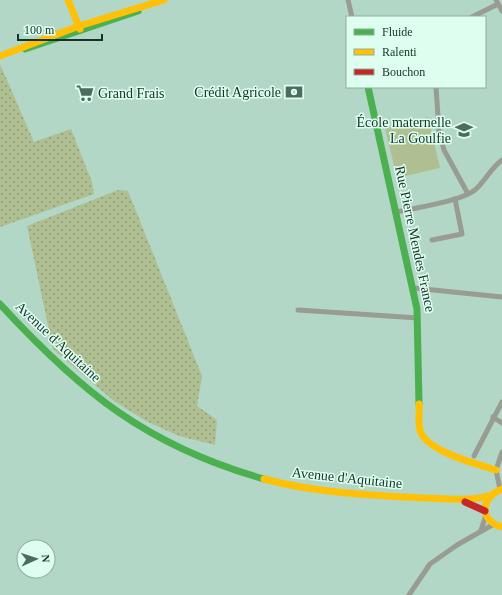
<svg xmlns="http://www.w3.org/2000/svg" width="502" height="595" font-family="Georgia,serif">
<defs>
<pattern id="grass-dots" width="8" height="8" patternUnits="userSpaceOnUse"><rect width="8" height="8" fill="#afbf91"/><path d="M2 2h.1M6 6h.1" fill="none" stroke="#8d9c76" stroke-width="1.8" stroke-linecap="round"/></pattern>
</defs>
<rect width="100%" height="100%" fill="#b2d7c7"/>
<!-- grass -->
<g fill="url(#grass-dots)">
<path d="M0,64L34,142L71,129L92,182L94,194L0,227Z"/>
<path d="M118,190L128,191L202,376L197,406L217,420L215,445L179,436L146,421L114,401L53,349L27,226Z"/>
</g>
<!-- garden -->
<path fill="#afbf91" d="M428,117L440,168L397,178L385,128Z"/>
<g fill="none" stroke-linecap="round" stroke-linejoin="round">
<!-- street -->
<g stroke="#989c91" stroke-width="5">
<path d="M348,0L352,17"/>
<path d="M496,0L502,11"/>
<path d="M472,17L498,4"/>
<path d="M436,87L439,131L444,150L468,194"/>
<path d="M397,212C418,207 459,202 475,190C485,181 491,168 502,160"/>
<path d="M432,240L462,234L455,199"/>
<path d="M414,288L502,297"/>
<path d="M298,310L418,318"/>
<path d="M493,417L502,423"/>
<path d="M474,456L502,402"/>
<path d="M500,489L496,470L502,452"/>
<path d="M481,530L486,515"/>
<path d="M409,595L430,564L457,545L494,524"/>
</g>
<!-- fast -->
<g stroke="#4caf50" stroke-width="7">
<path d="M25,49L138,11"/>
<path d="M368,87L417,309L419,404"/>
<path d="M0,304C81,392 147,446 264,479"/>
</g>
<!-- slow -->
<g stroke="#ffc107" stroke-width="7">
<path d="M68,0L80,29"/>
<path d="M0,56L79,26L164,0"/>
<path d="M419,404C420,412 417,426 421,433C430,452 477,464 496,470"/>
<path d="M264,479C316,493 371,495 424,498C446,498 467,502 488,496"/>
<path d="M502,489C481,497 478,520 502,527"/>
</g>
<!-- jam -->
<path stroke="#c62828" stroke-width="7" d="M465,502L485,511"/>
</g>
<!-- icons -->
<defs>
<g id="bank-bare" transform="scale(1.38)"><path d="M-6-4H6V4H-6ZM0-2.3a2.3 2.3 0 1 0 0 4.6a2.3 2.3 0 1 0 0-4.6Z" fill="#4d6c5f" stroke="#defff0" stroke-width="2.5" paint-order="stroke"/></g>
<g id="supermarket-bare" transform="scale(1.38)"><path d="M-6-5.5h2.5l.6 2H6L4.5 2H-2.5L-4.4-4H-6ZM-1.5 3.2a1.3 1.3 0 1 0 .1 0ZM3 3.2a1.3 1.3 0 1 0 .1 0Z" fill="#4d6c5f" stroke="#defff0" stroke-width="2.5" paint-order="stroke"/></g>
<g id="school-bare" transform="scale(1.38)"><path d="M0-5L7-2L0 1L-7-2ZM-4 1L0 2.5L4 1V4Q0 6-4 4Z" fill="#4d6c5f" stroke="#defff0" stroke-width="2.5" paint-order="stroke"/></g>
</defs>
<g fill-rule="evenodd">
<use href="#bank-bare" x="294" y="92"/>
<use href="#supermarket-bare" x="85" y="93"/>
<use href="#school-bare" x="464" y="130"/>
</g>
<g text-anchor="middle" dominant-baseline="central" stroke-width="3" stroke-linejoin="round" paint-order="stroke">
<!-- poi labels -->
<g font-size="14" fill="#163227" stroke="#defff0" text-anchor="end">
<text x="281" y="92">Crédit Agricole</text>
<text x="98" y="93" text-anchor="start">Grand Frais</text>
<text x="451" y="122">École maternelle<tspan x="451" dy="16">La Goulfie</tspan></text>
</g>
<!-- street labels -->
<g font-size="14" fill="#163227" stroke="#defff0">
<text transform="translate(415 239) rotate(78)">Rue Pierre Mendes France</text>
<text transform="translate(58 342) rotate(43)">Avenue d'Aquitaine</text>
<text transform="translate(347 478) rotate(6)">Avenue d'Aquitaine</text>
</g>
</g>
<!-- legend -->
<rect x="346" y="16" width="140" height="72" fill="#defff0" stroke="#8eada0"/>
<rect x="354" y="29" width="20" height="6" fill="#4caf50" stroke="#8eada0"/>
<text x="382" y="36" font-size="12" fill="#163227">Fluide</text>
<rect x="354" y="49" width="20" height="6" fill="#ffc107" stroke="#8eada0"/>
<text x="382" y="56" font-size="12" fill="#163227">Ralenti</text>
<rect x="354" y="69" width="20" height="6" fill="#c62828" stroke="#8eada0"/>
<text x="382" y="76" font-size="12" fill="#163227">Bouchon</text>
<!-- north arrow -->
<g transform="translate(36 559) rotate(87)"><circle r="19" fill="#defff0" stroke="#8eada0"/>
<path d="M0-3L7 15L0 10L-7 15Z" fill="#4d6c5f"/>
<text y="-6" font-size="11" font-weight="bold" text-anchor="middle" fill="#163227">N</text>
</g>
<!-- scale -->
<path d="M18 34v6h84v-6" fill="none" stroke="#163227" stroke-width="2"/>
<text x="24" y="34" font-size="12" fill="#163227" stroke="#defff0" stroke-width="3" paint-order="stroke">100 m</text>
</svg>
